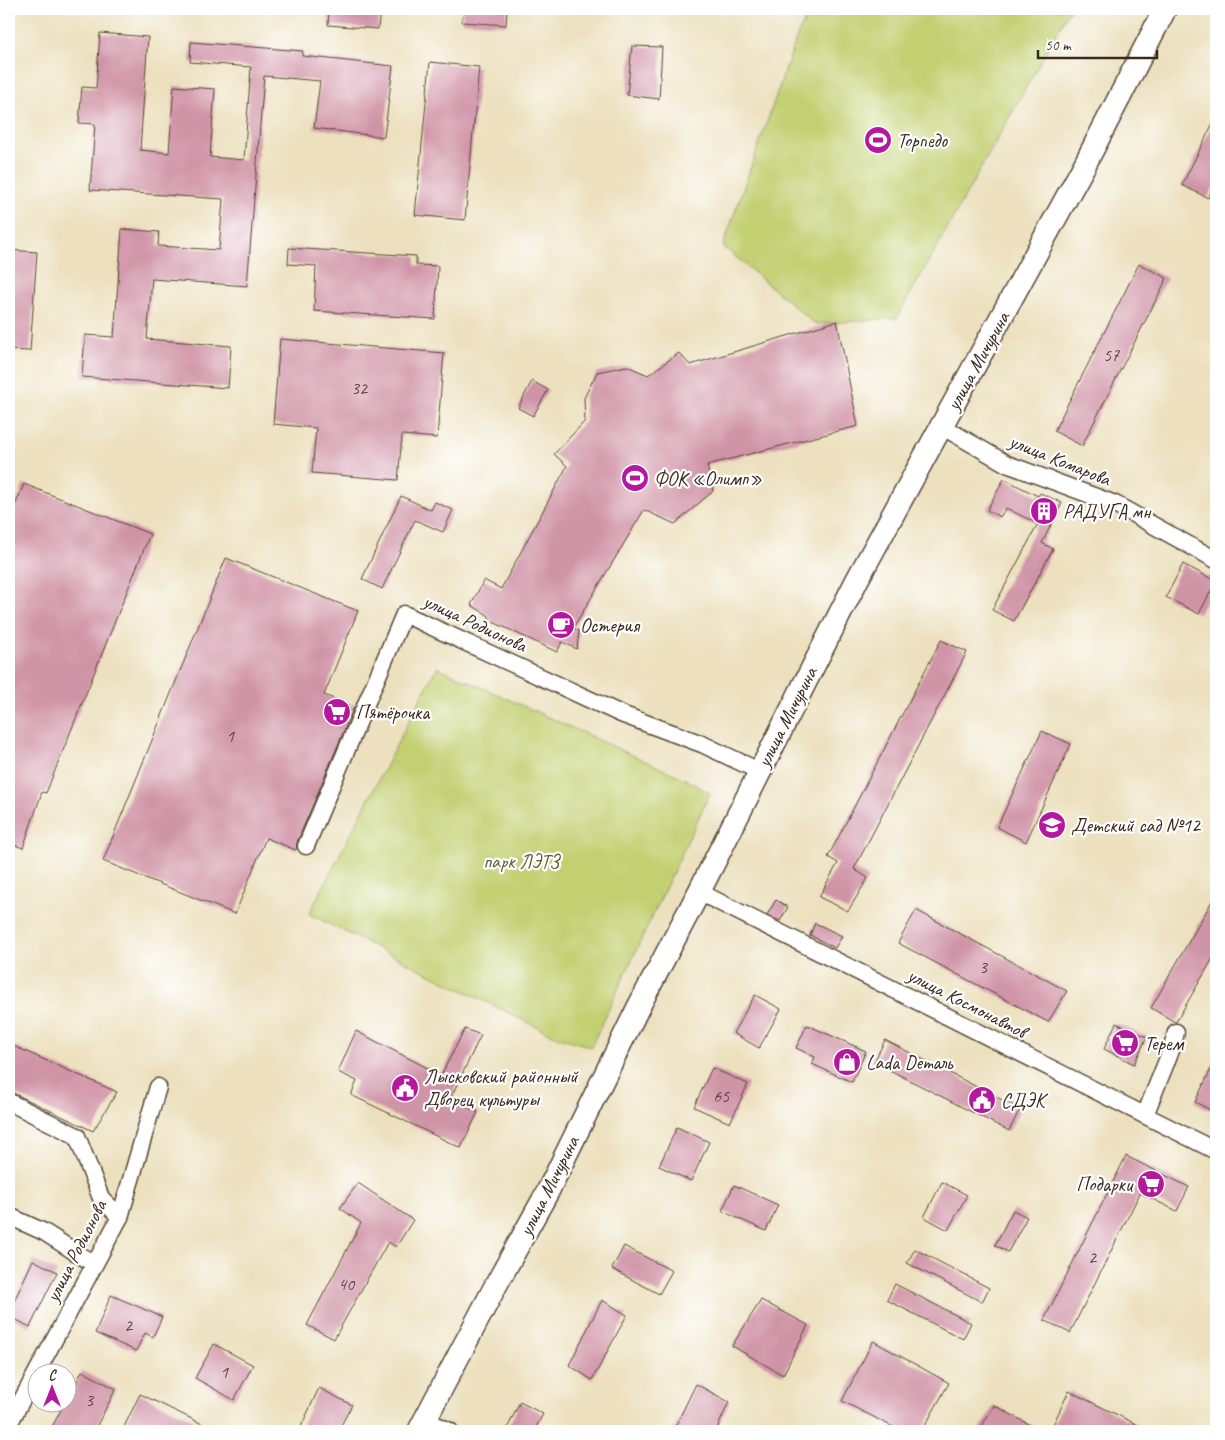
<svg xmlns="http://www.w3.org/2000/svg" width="1225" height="1440" font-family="Caveat,sans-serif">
<rect width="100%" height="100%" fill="#fff"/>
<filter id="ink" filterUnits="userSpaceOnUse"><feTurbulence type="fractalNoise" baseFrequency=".02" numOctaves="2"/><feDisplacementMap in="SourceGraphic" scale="10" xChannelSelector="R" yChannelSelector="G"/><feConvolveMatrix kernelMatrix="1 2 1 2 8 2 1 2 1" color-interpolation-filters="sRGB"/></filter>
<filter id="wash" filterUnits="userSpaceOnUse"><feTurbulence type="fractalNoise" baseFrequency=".0096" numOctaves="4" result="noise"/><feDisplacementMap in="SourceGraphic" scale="20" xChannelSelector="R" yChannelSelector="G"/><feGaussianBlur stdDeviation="1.12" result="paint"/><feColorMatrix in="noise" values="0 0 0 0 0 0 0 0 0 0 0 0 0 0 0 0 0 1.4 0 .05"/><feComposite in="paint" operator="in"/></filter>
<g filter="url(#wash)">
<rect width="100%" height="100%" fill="#ece0be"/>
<!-- green -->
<g fill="#c2d072" stroke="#7e7d48">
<path d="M811,9H1070L897,318L815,324L723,246L798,34Z"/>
<path d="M437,667L685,779L710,793L591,1047L553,1035L309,914Z"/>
</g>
<g id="blocks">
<!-- building -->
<g fill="#d094a7">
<path d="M329,9L380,10L378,29L328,25Z"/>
<path d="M463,9H507L506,25L462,22Z"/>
<path d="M100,33L148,37L140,150L169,153L174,86L215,89L210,157L244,160L251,67L190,62L191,42L303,51L302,56L393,66L384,137L314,128L320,81L264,76L247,286L152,279L147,339L231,346L228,388L82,377L85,335L114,337L122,229L159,232L158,246L219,250L223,199L90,190L95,124L79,123L82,87L96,88Z"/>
<path d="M632,46L662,47L659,99L627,95Z"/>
<path d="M430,62L479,67L465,220L415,215Z"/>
<path d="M1216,117V182L1208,198L1182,185Z"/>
<path d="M289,248L416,256V265L438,266L435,319L314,311L316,266L288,264Z"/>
<path d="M9,250L37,252L30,351L9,350Z"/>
<path d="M1139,264L1167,278L1082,446L1054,431Z"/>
<path d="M837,321L858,426L707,465L713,491L675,524L644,510L573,628L579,631L577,649L562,642L557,652L491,621L488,615L471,605L484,580L501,589L567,466L554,454L585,421L584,398L597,372L627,366L648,375L679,353L690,365Z"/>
<path d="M280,339L444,353L437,438L402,435L398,480L312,473L316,428L273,424Z"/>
<path d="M532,381L548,390L533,416L518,408Z"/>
<path d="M1004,479L1038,496L1040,493L1062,503L1042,543L1053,549L1014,621L992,610L1038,524L1006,508L1000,517L987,510Z"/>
<path d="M24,484L150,534L46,793L42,792L23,848L9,843V520Z"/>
<path d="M401,496L431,510L435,502L453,510L443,532L415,520L382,589L362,579Z"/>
<path d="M226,558L358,611L324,695L354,707L297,842L296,850L266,838L235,914L103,861Z"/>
<path d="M1183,564L1216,581L1199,614L1166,597Z"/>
<path d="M941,640L967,652L854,869L868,878L848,911L819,897L838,863L828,857Z"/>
<path d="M1042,731L1071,744L1026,842L997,827Z"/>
<path d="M1216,894V953L1176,1022H1175L1151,1008Z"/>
<path d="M776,900L788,907L780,921L767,915Z"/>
<path d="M916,910L1067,991L1048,1022L898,943Z"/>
<path d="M815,923L842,936L835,948L810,935Z"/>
<path d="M755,995L781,1009L759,1048L733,1033Z"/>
<path d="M1116,1023L1147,1037L1134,1064L1104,1049Z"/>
<path d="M807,1025L866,1051L852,1082L812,1064L815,1057L796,1048Z"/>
<path d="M465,1029L481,1035L450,1099L478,1112L461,1148L351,1095L357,1081L338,1072L356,1031L441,1075Z"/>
<path d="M885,1040L1020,1109L1009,1131L874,1062Z"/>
<path d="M9,1044L117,1092L93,1131L9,1091Z"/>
<path d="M1216,1059V1113L1195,1102Z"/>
<path d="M712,1068L748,1084L730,1123L694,1107Z"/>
<path d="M677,1127L709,1142L691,1181L659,1166Z"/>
<path d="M1126,1156L1189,1187L1177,1211L1140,1193L1070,1333L1044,1320Z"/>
<path d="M942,1182L967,1195L948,1230L924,1217Z"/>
<path d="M358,1183L413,1220L396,1247L388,1242L334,1339L307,1325L361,1223L340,1208Z"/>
<path d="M734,1185L778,1205L766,1231L722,1211Z"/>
<path d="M1013,1210L1027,1217L1008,1252L995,1245Z"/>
<path d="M624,1246L672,1271L659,1294L612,1269Z"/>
<path d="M915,1249L989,1288L982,1302L907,1263Z"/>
<path d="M33,1260L57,1272L30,1327L9,1316V1312Z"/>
<path d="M895,1284L971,1323L963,1339L887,1300Z"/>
<path d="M111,1295L162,1317L153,1337L145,1333L136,1351L95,1333Z"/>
<path d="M602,1300L627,1315L592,1380L569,1365Z"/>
<path d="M761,1300L808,1325L783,1375L732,1346Z"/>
<path d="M873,1341L949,1383L922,1431H901L842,1401Z"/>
<path d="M214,1344L253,1365L234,1400L195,1378Z"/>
<path d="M82,1371L116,1389L94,1431H50L65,1402H68V1398Z"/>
<path d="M696,1384L729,1402L716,1431H673Z"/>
<path d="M319,1388L352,1405L338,1431H299Z"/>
<path d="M1069,1391L1150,1431H1050Z"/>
<path d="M140,1394L217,1431H122Z"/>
<path d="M520,1402L543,1414L534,1431H506Z"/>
<path d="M994,1405L1041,1431H979Z"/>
</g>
</g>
</g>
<g filter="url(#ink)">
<use href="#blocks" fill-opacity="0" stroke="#564536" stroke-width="1"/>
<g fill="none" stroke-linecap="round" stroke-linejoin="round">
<!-- street casing -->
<g stroke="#564536" stroke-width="19">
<g id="street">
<path d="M943,427L1007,464L1115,504L1216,560"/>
<path d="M306,846L404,614L621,714L702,744L759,771"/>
<path d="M699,892L1216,1151"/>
<path d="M9,1102L77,1136L101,1198L120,1217"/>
<path d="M1145,1115L1172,1048L1176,1032"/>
<path d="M9,1216L44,1232L94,1264"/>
<path d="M425,1420L450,1431"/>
<path d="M9,1424L120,1217L158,1087"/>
</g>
</g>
<!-- secondary casing -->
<g stroke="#564536" stroke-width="25">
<path id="secondary" d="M419,1431L496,1285L548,1191L639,1006L699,892L857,580L1084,166L1165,9"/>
</g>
<!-- street -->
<use href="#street" stroke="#fff" stroke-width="16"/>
<!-- secondary -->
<use href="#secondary" stroke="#fff" stroke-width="22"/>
</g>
</g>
<!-- icons -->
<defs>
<g id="stadium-disc" transform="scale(1.4375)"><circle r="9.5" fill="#b5179e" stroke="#fff"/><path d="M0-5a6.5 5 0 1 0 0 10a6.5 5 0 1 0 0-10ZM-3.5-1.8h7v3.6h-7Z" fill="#fff"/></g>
<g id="building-disc" transform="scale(1.4375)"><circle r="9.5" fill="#b5179e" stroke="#fff"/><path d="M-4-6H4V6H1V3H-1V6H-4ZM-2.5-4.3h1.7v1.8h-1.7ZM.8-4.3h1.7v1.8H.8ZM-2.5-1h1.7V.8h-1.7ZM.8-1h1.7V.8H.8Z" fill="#fff"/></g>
<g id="cafe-disc" transform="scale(1.4375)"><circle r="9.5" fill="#b5179e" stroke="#fff"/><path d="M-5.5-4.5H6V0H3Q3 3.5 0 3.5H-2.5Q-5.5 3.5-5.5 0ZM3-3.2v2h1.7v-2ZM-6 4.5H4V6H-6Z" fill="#fff"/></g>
<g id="supermarket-disc" transform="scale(1.4375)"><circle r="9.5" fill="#b5179e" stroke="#fff"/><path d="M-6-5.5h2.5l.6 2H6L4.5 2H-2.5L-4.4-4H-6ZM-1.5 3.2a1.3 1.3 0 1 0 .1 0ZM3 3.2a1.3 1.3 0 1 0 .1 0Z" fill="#fff"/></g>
<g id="school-disc" transform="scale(1.4375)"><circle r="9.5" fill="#b5179e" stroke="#fff"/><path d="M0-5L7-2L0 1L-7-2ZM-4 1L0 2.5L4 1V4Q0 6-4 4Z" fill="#fff"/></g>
<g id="shop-disc" transform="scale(1.4375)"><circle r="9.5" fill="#b5179e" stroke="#fff"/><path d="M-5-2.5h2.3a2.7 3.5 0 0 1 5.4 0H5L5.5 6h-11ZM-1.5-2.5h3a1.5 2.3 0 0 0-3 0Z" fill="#fff"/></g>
<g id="civic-disc" transform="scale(1.4375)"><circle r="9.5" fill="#b5179e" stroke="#fff"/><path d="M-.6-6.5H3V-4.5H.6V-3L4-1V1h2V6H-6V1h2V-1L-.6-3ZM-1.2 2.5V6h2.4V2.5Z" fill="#fff"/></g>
</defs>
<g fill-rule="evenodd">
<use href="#stadium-disc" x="878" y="140"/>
<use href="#stadium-disc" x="635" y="478"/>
<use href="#building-disc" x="1044" y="511"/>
<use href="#cafe-disc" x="561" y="625"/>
<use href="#supermarket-disc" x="337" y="712"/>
<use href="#school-disc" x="1052" y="825"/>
<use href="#supermarket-disc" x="1125" y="1043"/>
<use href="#shop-disc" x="847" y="1062"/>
<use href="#civic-disc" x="405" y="1088"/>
<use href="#civic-disc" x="982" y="1100"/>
<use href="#supermarket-disc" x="1151" y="1184"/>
</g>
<g text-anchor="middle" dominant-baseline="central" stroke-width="4.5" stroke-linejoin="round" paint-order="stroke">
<!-- number labels -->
<g font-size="18" fill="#604440">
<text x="1111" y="355">57</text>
<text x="359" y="388">32</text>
<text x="230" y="736">1</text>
<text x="983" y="967">3</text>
<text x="721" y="1096">65</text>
<text x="1092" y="1257">2</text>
<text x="346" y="1284">40</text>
<text x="128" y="1325">2</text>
<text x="224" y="1372">1</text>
<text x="89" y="1400">3</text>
</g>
<!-- poi labels -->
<g font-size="20" fill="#3b2a1e" stroke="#fff" text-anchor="start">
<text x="897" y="140">Торпедо</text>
<text x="654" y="478">ФОК «Олимп»</text>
<text x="1063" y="511">РАДУГА мн</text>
<text x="580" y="625">Остерия</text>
<text x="356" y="712">Пятёрочка</text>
<text x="1071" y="825">Детский сад №12</text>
<text x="1144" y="1043">Терем</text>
<text x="866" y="1062">Lada Dеталь</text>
<text x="424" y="1076">Лысковский районный<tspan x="424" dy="23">Дворец культуры</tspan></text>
<text x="1001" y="1100">СДЭК</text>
<text x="1132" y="1184" text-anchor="end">Подарки</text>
</g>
<!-- street labels -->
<g font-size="20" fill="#3b2a1e" stroke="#fff">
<text transform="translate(978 361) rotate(-61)">улица Мичурина</text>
<text transform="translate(1060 460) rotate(22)">улица Комарова</text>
<text transform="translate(475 623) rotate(25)">улица Родионова</text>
<text transform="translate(787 717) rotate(-63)">улица Мичурина</text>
<text transform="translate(967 1003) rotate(27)">улица Космонавтов</text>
<text transform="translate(549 1186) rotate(-63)">улица Мичурина</text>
<text transform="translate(76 1251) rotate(-63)">улица Родионова</text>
</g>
<!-- park labels -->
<g font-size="20" fill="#645c37" stroke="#fff">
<text x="521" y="861">парк ЛЭТЗ</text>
</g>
</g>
<!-- margin -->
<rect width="1225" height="1440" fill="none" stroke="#fff" stroke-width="30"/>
<!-- north arrow -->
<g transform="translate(52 1388)"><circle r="24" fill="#ffffff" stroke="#b1aaa5"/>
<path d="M0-4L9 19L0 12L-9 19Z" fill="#b5179e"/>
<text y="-8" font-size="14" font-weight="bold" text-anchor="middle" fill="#3b2a1e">С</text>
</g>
<!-- scale -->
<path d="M1038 50v8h119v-8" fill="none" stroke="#3b2a1e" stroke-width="2.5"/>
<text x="1045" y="50" font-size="15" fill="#3b2a1e" stroke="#ffffff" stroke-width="4" paint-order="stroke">50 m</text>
</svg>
